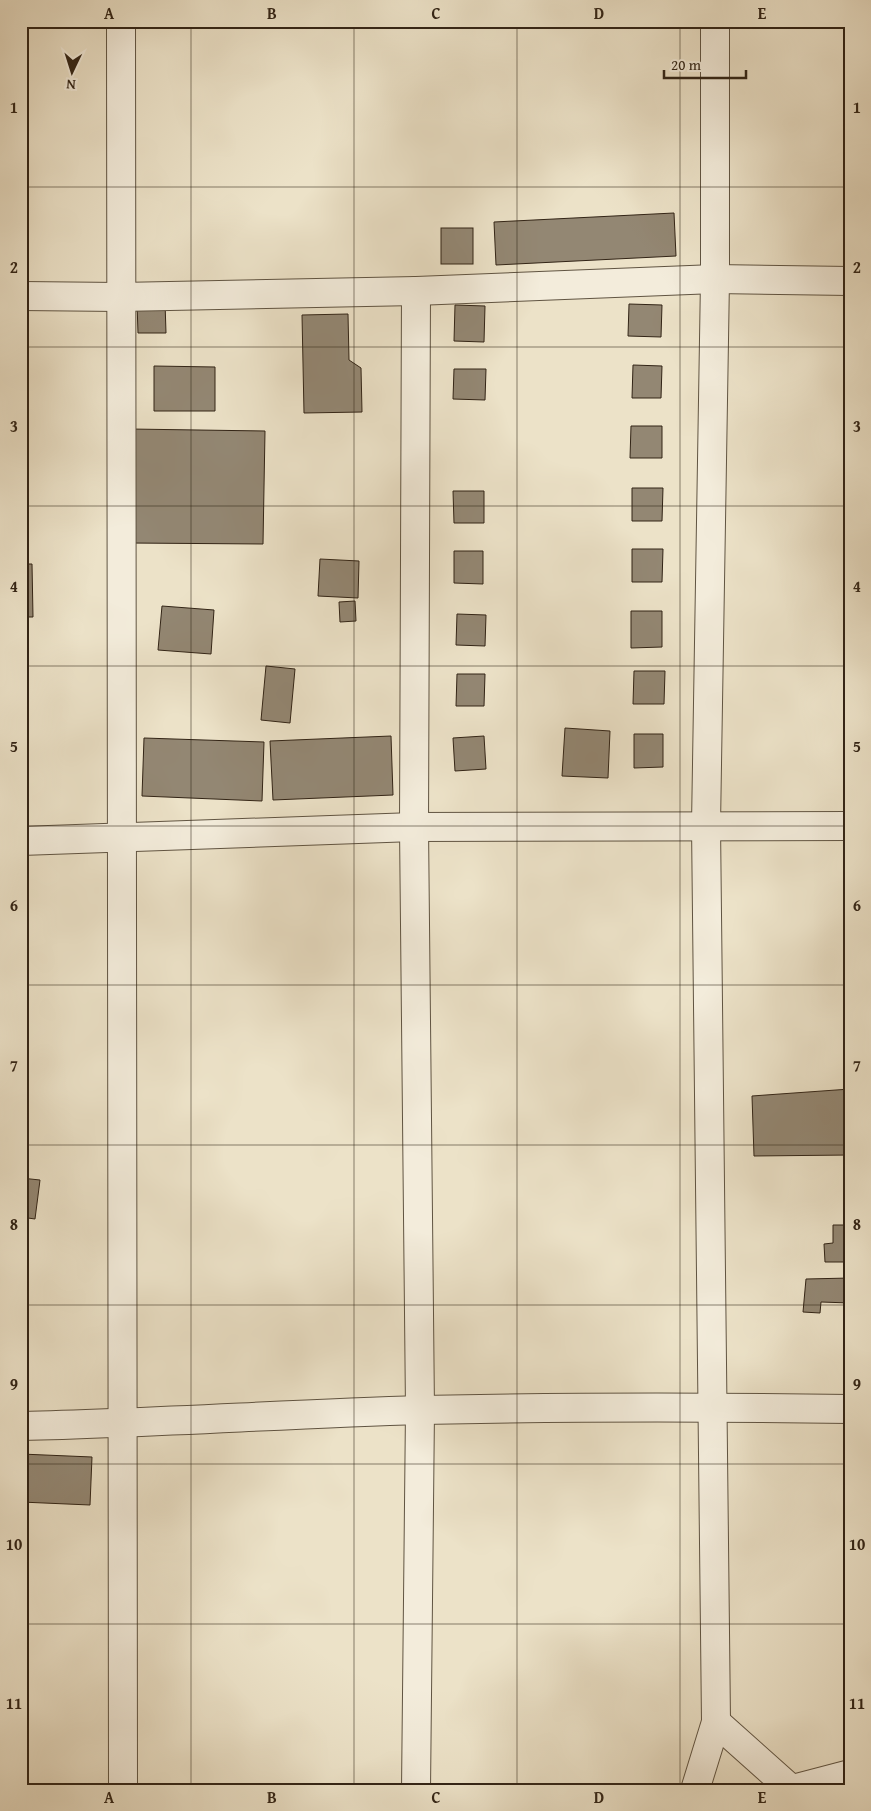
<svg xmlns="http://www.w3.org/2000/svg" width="871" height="1811" font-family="'Gentium Book Plus',serif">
<rect width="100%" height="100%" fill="#ece2c8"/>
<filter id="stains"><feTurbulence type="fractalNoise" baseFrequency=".004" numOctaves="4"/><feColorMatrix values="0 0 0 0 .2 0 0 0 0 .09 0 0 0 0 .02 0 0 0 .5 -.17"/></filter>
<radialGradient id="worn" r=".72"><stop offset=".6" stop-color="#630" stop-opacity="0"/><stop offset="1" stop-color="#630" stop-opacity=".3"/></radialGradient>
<!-- building -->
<g fill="#938773" stroke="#322416">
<path d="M674,213L676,256L496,265L494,222Z"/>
<rect x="441" y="228" width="32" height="36"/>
<path d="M165,302L166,333H138L137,303Z"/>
<path d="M629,304L662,305L661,337L628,336Z"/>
<path d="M455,305L485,306L484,342L454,341Z"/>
<path d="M348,314L349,360L361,368L362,412L304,413L302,315Z"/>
<path d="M633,365L662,366L661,398H632Z"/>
<path d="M154,366L215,367V411H154Z"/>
<path d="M454,369H486L485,400L453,399Z"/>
<path d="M21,370L25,404L21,405Z"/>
<path d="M631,426H662V458H630Z"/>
<path d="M130,429L265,431L263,544L129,543Z"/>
<path d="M632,488H663L662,521H632Z"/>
<path d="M453,491H484V523H454Z"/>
<path d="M21,499H27L25,541H21Z"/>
<path d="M632,549H663L662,582H632Z"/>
<path d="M454,551H483V584L454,583Z"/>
<path d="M320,559L359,561L358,598L318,596Z"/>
<path d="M21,564H32L33,617H21Z"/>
<path d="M355,601L356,621L340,622L339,602Z"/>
<path d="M162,606L214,610L211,654L158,650Z"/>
<path d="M631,611H662V647L631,648Z"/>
<path d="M457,614L486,615L485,646L456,645Z"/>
<path d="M266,666L295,669L290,723L261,720Z"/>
<path d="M634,671H665L664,704H633Z"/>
<path d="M457,674H485L484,706H456Z"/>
<path d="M565,728L610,731L608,778L562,776Z"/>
<path d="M634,734H663V767L634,768Z"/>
<path d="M391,736L393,795L273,800L270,741Z"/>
<path d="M484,736L486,769L455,771L453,738Z"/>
<path d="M144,738L264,742L262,801L142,796Z"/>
<path d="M850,1089V1155L754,1156L752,1096Z"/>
<path d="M21,1178L40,1180L35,1219L21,1217Z"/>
<path d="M833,1225H850V1262H825L824,1244L833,1243Z"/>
<path d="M850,1278V1303L821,1302L820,1313L803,1312L806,1279Z"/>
<path d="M21,1454L92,1457L90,1505L21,1502Z"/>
</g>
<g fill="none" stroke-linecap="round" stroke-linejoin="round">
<!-- minor casing -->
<g stroke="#605442" stroke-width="30">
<g id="minor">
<path d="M121,21L123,1790"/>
<path d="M21,296L120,297L416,291L715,279L850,281"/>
<path d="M21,841L414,827L850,826"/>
<path d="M21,1426C155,1423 288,1414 421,1410C564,1407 707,1407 850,1409"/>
<path d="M716,1722L791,1789"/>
<path d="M416,1790L420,1410L414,827L416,291"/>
<path d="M695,1790L716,1722L706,825L715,279V21"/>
<path d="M789,1790L850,1774"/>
</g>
</g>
<!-- minor -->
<use href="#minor" stroke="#f3ecdb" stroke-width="28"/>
</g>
<!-- grid -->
<path fill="none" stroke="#322416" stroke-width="1" stroke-opacity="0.55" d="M191,21V1790M354,21V1790M517,21V1790M680,21V1790M21,187H850M21,347H850M21,506H850M21,666H850M21,826H850M21,985H850M21,1145H850M21,1305H850M21,1464H850M21,1624H850"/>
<!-- margin -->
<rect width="871" height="1811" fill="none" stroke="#ece2c8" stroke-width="55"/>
<!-- north arrow -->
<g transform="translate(72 72) rotate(184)" stroke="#f3ecdb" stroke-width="4" paint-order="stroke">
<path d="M0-4L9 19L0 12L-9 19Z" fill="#322416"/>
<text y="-8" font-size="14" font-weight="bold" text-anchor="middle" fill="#322416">N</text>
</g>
<!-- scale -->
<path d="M664 70v8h82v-8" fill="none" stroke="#322416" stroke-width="2.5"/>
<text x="671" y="70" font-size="15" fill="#322416" stroke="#f3ecdb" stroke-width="4" paint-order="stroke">20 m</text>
<rect x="28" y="28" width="816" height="1756" fill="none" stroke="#322416" stroke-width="2"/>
<g font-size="16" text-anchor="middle" font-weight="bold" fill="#322416">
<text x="109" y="19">A</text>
<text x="272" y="19">B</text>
<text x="436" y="19">C</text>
<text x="599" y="19">D</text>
<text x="762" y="19">E</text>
<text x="14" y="113">1</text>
<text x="857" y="113">1</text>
<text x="14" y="273">2</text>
<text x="857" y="273">2</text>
<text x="14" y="432">3</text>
<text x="857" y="432">3</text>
<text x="14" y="592">4</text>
<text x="857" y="592">4</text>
<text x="14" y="752">5</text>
<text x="857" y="752">5</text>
<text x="14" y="911">6</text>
<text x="857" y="911">6</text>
<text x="14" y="1071">7</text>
<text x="857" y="1071">7</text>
<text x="14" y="1230">8</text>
<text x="857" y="1230">8</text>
<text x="14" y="1390">9</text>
<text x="857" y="1390">9</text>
<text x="14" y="1550">10</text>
<text x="857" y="1550">10</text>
<text x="14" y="1709">11</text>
<text x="857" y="1709">11</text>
<text x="109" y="1803">A</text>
<text x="272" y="1803">B</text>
<text x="436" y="1803">C</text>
<text x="599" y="1803">D</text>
<text x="762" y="1803">E</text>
</g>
<rect width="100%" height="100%" filter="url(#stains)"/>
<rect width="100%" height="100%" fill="url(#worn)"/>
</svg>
